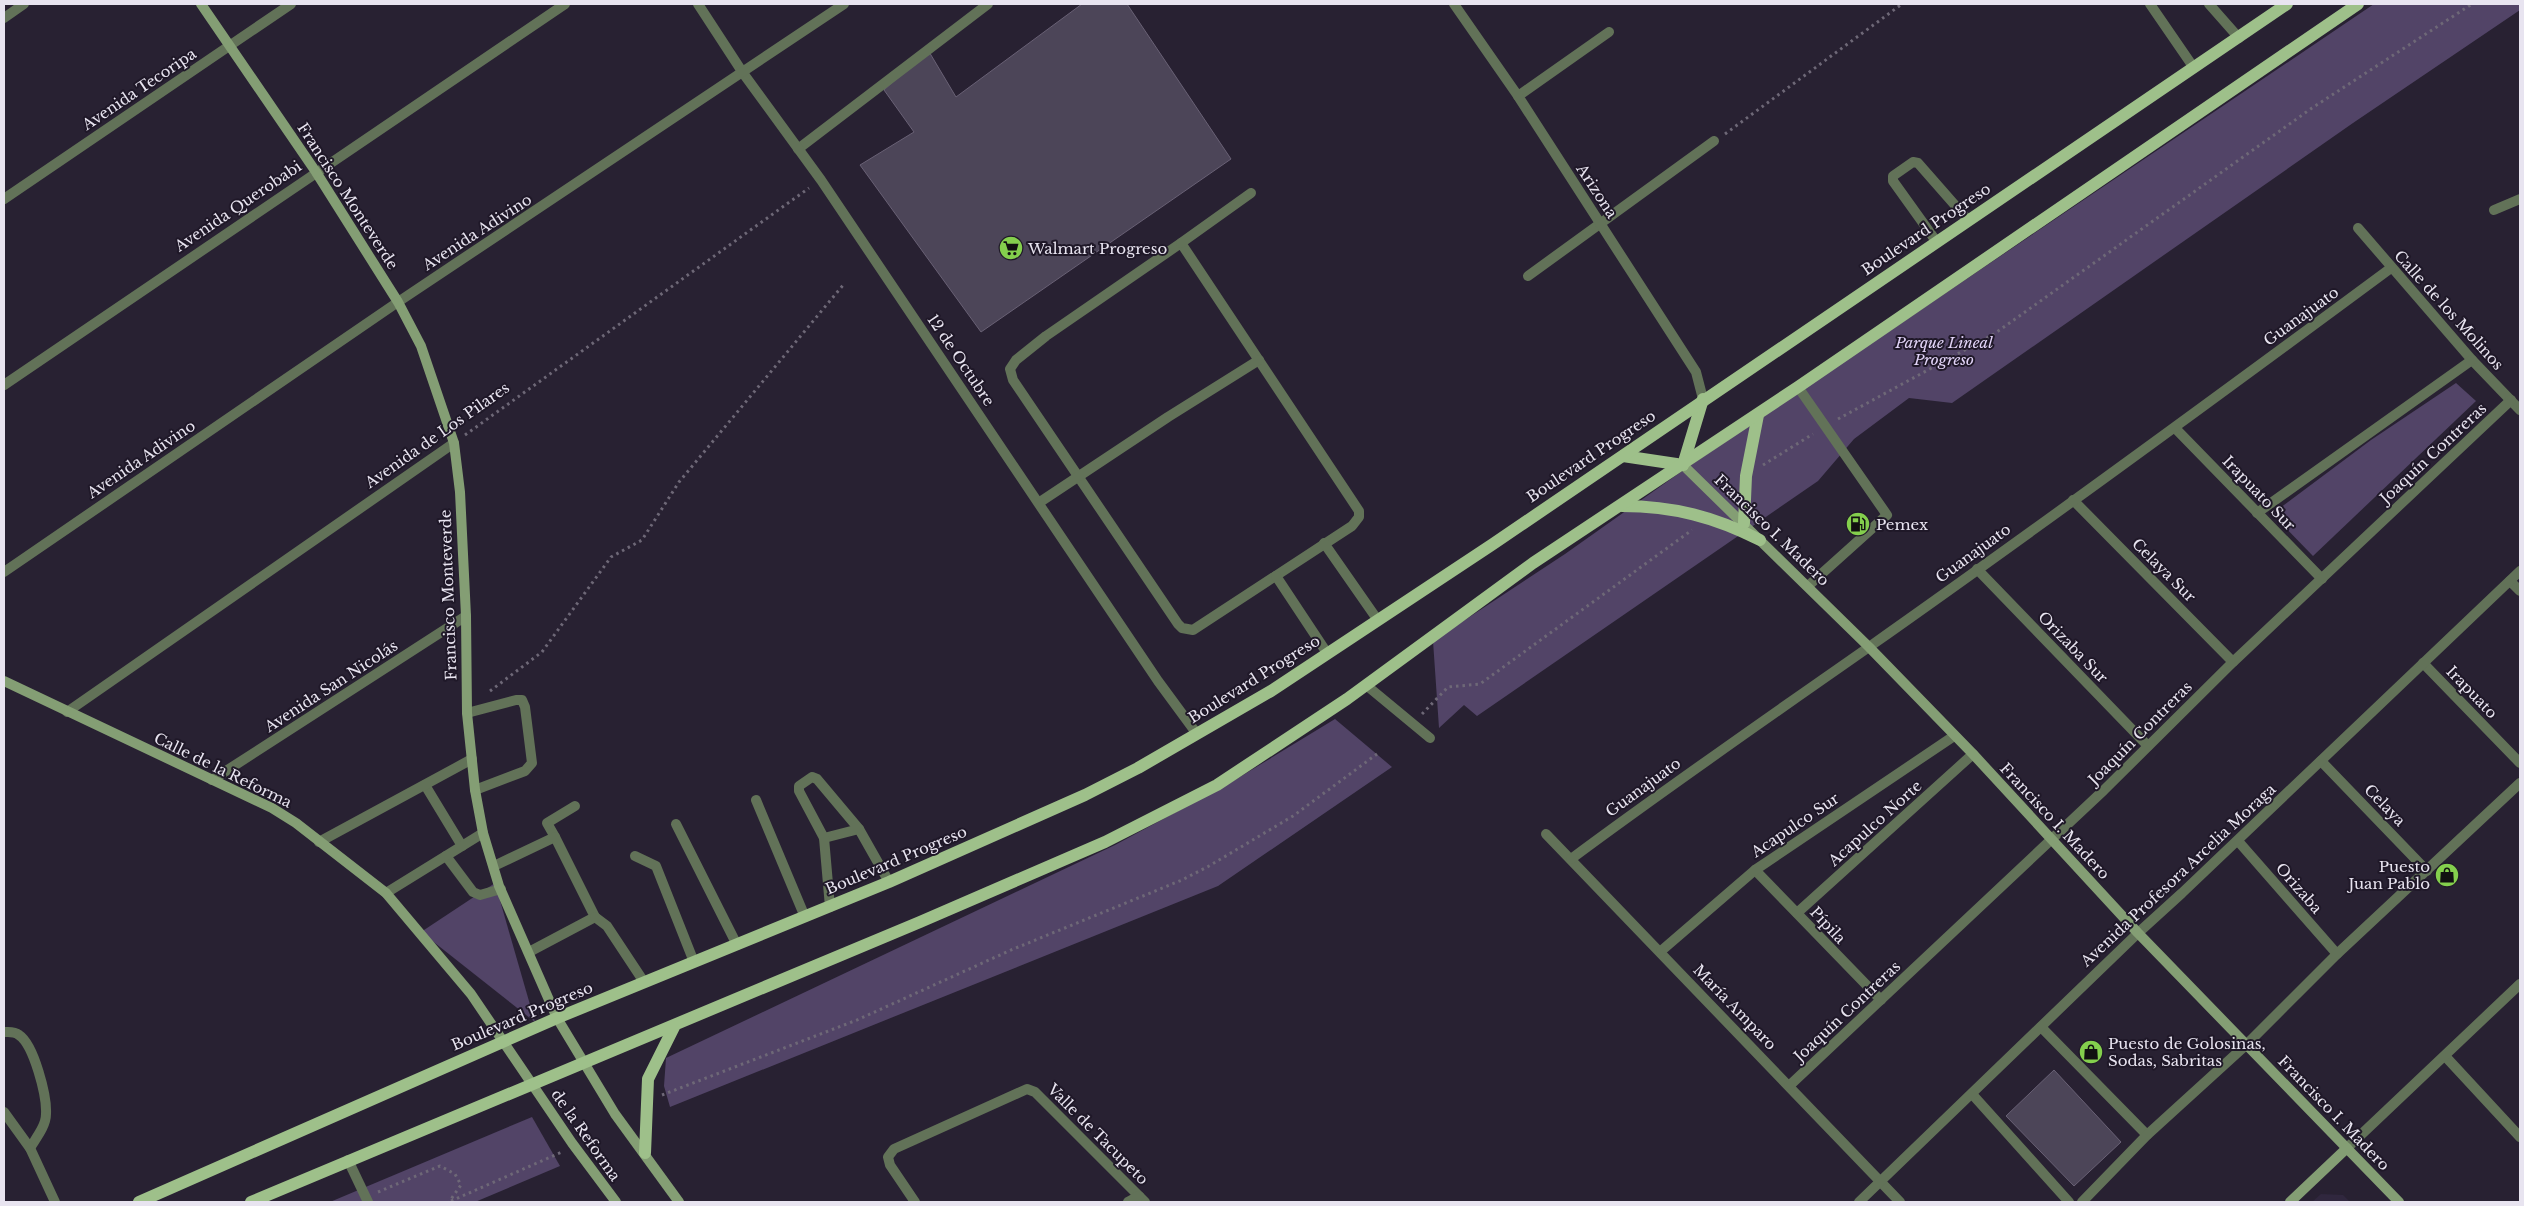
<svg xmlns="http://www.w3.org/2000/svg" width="2524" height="1206" font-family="'Libre Baskerville',serif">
<rect width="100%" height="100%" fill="#282132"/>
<!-- built -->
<path fill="#30273e" d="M2321,1194L2343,1195L2350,1202H2312Z"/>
<!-- green -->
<g fill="#524467">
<path d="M2374,4H2520V10L2353,123L1952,403L1909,398L1854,439L1818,481L1477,716L1464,705L1439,728L1433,641L1565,554L1685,469Z"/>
<path d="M2456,383L2476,401L2313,556L2272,514L2371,440Z"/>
<path d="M1335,719L1392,767L1218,886L670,1107L664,1086L666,1058L1115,845L1230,783Z"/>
<path d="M495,883L535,1022L421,932Z"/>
<path d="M532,1117L560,1166L475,1202H330Z"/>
</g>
<!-- building -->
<g fill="#4c4558" stroke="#696175">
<path d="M1082,4H1127L1231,159L981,332L860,165L914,132L884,90L928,50L956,97Z"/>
<path d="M2054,1070L2121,1142L2074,1186L2006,1116Z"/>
</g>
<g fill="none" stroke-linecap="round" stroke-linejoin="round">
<!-- path -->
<g stroke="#6e6877" stroke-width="3" stroke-dasharray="2.5 4" stroke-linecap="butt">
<path d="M1725,134L1902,4"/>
<path d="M1838,419L1994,334L2312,108L2472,4"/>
<path d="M465,435L809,188"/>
<path d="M1763,465L1813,434"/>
<path d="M490,691L542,652L611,557L642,540L679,482L844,284"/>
<path d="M1422,714L1448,687L1480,684L1692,530"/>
<path d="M662,1095L857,1020L1011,950L1182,880L1209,866L1293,816L1377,754"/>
<path d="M378,1192L440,1166L455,1174L461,1185L449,1202"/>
<path d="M451,1201L562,1152"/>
</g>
<!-- lane -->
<g stroke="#627258" stroke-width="10">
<path d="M2209,4L2239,38"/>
<path d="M1518,96L1609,32"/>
<path d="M798,149L988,4"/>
<path d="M1936,241L1893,181V176L1913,162L1918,163L1968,220"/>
<path d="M1181,243L1359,511V517L1352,526L1193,630L1182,628L1178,624L1013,380L1010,369L1016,360L1046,336Z"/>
<path d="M1181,243L1251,193"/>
<path d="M1528,276L1714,141"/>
<path d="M1798,387L1887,515L1808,586"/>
<path d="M1040,502L1168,417L1259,360"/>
<path d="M1324,543L1377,619"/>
<path d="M1276,576L1327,653"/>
<path d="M1366,685L1430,738"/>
<path d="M467,713L516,700H522L525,707L532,763L525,771L475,790"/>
<path d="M425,785L462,846"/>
<path d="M756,800L805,917"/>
<path d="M676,824L737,945"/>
<path d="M555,837L547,823L575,806"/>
<path d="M824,838L859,829"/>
<path d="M319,842L472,759"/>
<path d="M446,856L473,892L480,895L501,889"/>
<path d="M635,856L656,866L694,962"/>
<path d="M494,866L555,837L595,917L529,952"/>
<path d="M386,893L483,833"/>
<path d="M830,907L824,838L799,791V786L812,777L817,779L859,829L889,882"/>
<path d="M595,917L607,926L644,982"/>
<path d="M4,1032C9,1032 14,1031 19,1035C34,1045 47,1096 46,1114C46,1126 36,1138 30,1148"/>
<path d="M4,1112L30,1148L55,1202"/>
<path d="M348,1160L368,1202"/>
</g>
<!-- street -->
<g stroke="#627258" stroke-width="10">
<path d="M698,4L743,73L821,180L1158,681L1197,734"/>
<path d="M1454,4L1518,96L1696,372L1703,399"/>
<path d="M2150,4L2194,68"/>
<path d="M4,18L24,4"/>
<path d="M4,199L291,4"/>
<path d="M2494,210L2520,199"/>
<path d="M2358,228L2472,360L2520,410"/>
<path d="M4,385L565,4"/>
<path d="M2175,428L2322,579"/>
<path d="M2073,500L2233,662"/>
<path d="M2257,513L2472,360"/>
<path d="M1977,569L2148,746"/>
<path d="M4,572L398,302L844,4"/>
<path d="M2510,581L2520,591"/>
<path d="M2423,663L2520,763"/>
<path d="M67,712L454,443"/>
<path d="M2321,761L2427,871"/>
<path d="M212,780L466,616"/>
<path d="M1546,834L1900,1202"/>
<path d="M2238,841L2337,954"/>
<path d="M1571,859C1669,786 1769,717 1869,647C2045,523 2218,396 2391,268"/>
<path d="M1755,870L1881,1000"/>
<path d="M1797,913L1973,754"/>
<path d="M1661,951L1755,870L1954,736"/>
<path d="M2041,1027L2147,1135"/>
<path d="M2445,1056L2520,1137"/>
<path d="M1789,1086L2104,790L2233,662L2511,400"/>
<path d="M1972,1094L2069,1202"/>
<path d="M2347,1148L2520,984"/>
<path d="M915,1202L890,1165L888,1157L894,1149L1027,1089L1035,1092L1145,1202"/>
<path d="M1128,1202L1139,1196"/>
<path d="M1859,1202L2138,933L2182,893L2520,571"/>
<path d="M2082,1202L2147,1135L2247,1044L2337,954L2520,783"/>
</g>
<!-- secondary -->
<g stroke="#849e74" stroke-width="10">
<path d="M201,4L316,172L398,302L421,346L454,443L460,492L466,616L467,713L475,790L483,833L499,886L557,1018L615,1114L679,1202"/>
<path d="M1683,465L1869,647L1973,754L2138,933L2399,1202"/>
<path d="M4,681L272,808L296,823L386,893L471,994L572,1143L616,1202"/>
<path d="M2290,1202L2347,1148"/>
</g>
<!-- primary -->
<g stroke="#9ec08a" stroke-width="12">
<path d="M1623,456L1683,465L1703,399"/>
<path d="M1622,506C1673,506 1715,517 1760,540"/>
<path d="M1744,523L1746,476L1758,415"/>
<path d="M645,1153L648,1079L674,1027"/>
<path d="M139,1202L557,1018L889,882L1085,795L1138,768L1271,691L1493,544L2287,4"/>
<path d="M251,1202L920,922L1105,842L1217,785L1347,699L1533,563L1798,387L2358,4"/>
</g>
</g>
<!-- icons -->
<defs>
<g id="supermarket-disc" transform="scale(1.25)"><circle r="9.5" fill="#84cf4d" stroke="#1f1828"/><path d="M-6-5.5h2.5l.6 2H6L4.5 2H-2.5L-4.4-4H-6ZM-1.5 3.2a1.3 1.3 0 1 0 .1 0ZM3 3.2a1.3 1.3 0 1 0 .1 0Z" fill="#111"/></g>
<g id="fuel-disc" transform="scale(1.25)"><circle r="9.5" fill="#84cf4d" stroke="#1f1828"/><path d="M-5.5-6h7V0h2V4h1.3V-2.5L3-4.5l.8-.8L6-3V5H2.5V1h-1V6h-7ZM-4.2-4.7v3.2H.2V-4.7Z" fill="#111"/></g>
<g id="shop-disc" transform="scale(1.25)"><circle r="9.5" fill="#84cf4d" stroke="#1f1828"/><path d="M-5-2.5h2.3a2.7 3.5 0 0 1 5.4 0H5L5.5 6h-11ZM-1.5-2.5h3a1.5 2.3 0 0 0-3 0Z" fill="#111"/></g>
</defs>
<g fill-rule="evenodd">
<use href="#supermarket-disc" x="1011" y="248"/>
<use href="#fuel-disc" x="1858" y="524"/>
<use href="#shop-disc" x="2447" y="875"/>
<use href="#shop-disc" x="2091" y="1052"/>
</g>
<g text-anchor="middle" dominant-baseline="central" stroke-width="4" stroke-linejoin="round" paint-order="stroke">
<!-- street labels -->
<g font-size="15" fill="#e8e4f0" stroke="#1f1828">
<text transform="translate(139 89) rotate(-34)">Avenida Tecoripa</text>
<text transform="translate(1597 191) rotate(57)">Arizona</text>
<text transform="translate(348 196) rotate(57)">Francisco Monteverde</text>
<text transform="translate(238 206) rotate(-34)">Avenida Querobabi</text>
<text transform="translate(1926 229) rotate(-34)">Boulevard Progreso</text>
<text transform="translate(477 232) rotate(-33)">Avenida Adivino</text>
<text transform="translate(2449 310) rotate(48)">Calle de los Molinos</text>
<text transform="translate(2301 316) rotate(-36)">Guanajuato</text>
<text transform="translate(961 360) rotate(56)">12 de Octubre</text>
<text transform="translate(437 435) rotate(-35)">Avenida de Los Pilares</text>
<text transform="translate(2433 453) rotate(-43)">Joaquín Contreras</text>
<text transform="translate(1591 456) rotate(-34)">Boulevard Progreso</text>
<text transform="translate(141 459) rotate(-34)">Avenida Adivino</text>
<text transform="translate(2259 493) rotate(46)">Irapuato Sur</text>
<text transform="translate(1772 530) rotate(44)">Francisco I. Madero</text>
<text transform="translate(1973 553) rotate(-36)">Guanajuato</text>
<text transform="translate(2164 570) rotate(45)">Celaya Sur</text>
<text transform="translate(448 595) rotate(-92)">Francisco Monteverde</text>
<text transform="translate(2073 647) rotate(46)">Orizaba Sur</text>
<text transform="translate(1254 679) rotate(-32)">Boulevard Progreso</text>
<text transform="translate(331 686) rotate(-33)">Avenida San Nicolás</text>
<text transform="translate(2472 692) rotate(46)">Irapuato</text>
<text transform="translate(2140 733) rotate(-45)">Joaquín Contreras</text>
<text transform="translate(223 770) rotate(26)">Calle de la Reforma</text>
<text transform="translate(1643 787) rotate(-36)">Guanajuato</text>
<text transform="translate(2385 805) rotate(46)">Celaya</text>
<text transform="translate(2055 821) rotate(47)">Francisco I. Madero</text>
<text transform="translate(1875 823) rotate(-42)">Acapulco Norte</text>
<text transform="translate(1795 825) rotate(-34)">Acapulco Sur</text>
<text transform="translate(896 860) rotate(-23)">Boulevard Progreso</text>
<text transform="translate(2178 875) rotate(-43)">Avenida Profesora Arcelia Moraga</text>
<text transform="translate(2299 888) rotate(49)">Orizaba</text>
<text transform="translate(1828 925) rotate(47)">Pípila</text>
<text transform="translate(1735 1007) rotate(46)">María Amparo</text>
<text transform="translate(1847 1011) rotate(-43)">Joaquín Contreras</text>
<text transform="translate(522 1016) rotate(-23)">Boulevard Progreso</text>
<text transform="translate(2334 1113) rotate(46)">Francisco I. Madero</text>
<text transform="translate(1098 1134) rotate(45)">Valle de Tacupeto</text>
<text transform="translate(586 1135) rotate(55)">de la Reforma</text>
</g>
<!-- poi labels -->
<g font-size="15" fill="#e8e4f0" stroke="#1f1828" text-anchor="start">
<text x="1028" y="248">Walmart Progreso</text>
<text x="1876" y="524">Pemex</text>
<text x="2430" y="866" text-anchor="end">Puesto<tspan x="2430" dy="17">Juan Pablo</tspan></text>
<text x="2108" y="1043">Puesto de Golosinas,<tspan x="2108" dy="17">Sodas, Sabritas</tspan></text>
</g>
<!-- park labels -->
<g font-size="15" font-style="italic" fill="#e2d4f8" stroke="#1f1828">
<text x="1944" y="342">Parque Lineal<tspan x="1944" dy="17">Progreso</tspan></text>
</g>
</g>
<!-- border -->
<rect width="2524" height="1206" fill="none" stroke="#e8e4f0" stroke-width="10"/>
</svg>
